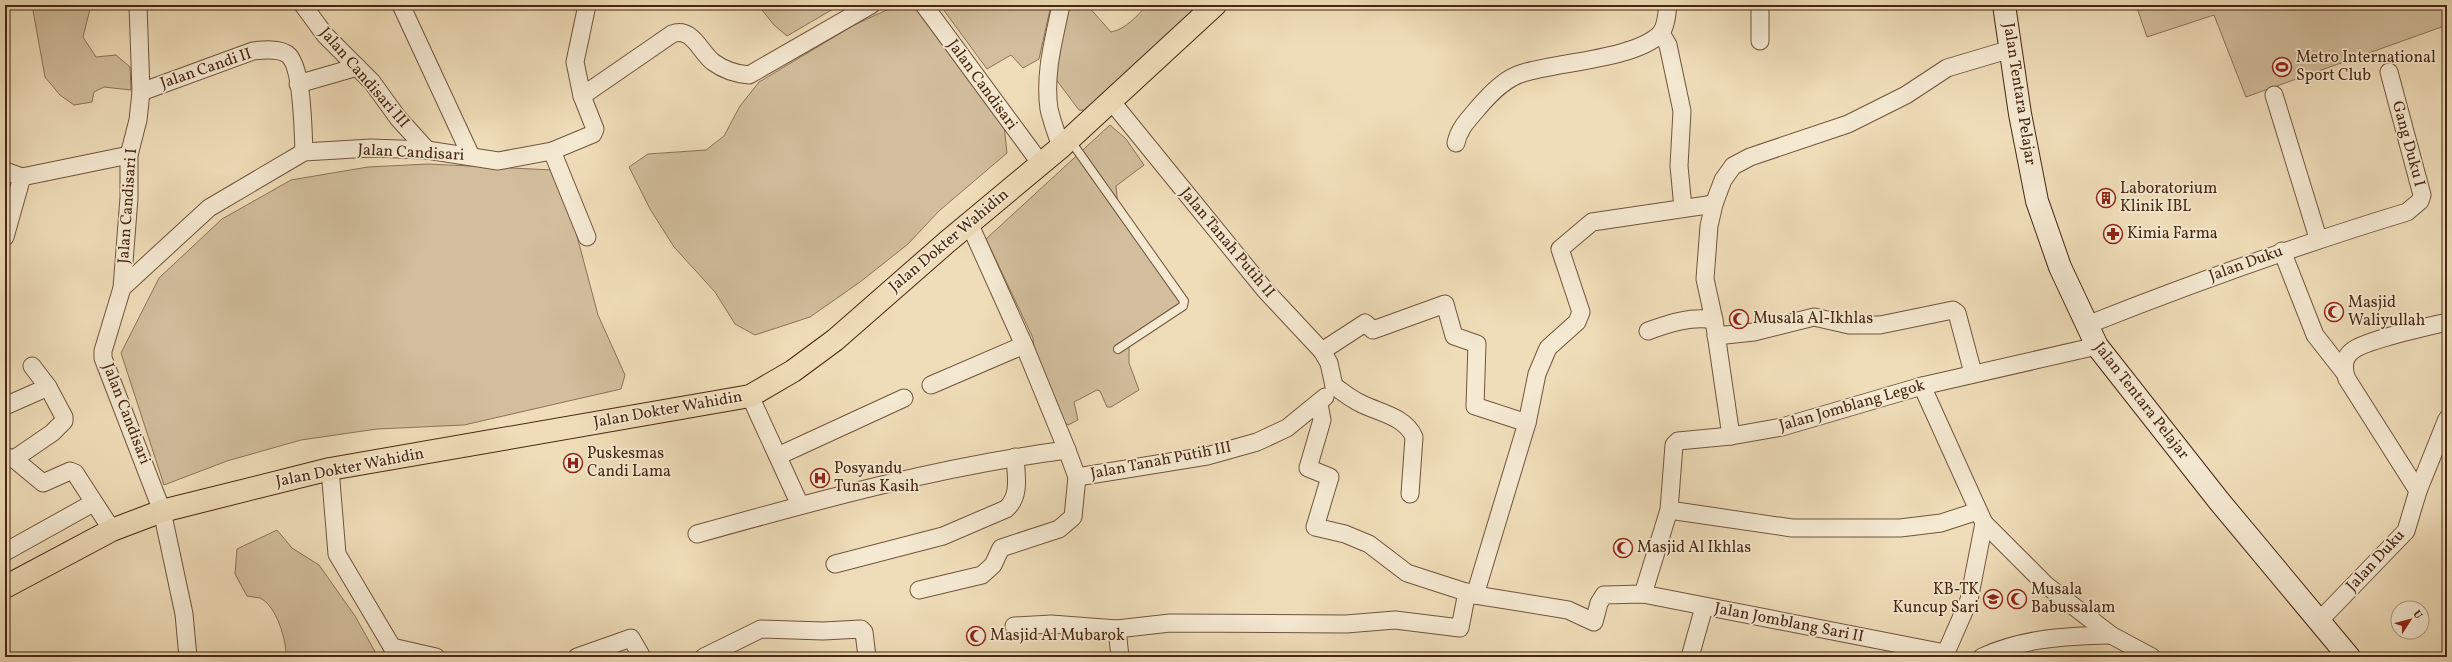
<svg xmlns="http://www.w3.org/2000/svg" width="2452" height="662" font-family="Vollkorn,serif">
<rect width="100%" height="100%" fill="#efddb9"/>
<filter id="stains"><feTurbulence type="fractalNoise" baseFrequency=".005" numOctaves="4"/><feColorMatrix values="0 0 0 0 .2 0 0 0 0 .09 0 0 0 0 .02 0 0 0 .5 -.17"/></filter>
<radialGradient id="worn" r=".72"><stop offset=".6" stop-color="#630" stop-opacity="0"/><stop offset="1" stop-color="#630" stop-opacity=".3"/></radialGradient>
<!-- green -->
<g fill="#d2be9d" stroke="#8c7258">
<path d="M32,5H91L83,37L96,57L116,55L130,67L131,90L104,87L94,92L92,102L74,105L60,95L45,77Z"/>
<path d="M758,5H840L787,36L774,25Z"/>
<path d="M940,5H1051L1039,59L1023,68L1011,55L987,69Z"/>
<path d="M1066,5H1087L1111,32C1126,29 1137,16 1147,5H1201L1094,111L1079,110L1055,78Z"/>
<path d="M2136,5H2447V25L2246,97L2214,15L2147,37Z"/>
<path d="M891,8L920,10L1004,125L1007,153L939,211L908,244L860,282L810,317L755,335L735,324L715,292L674,247L650,209L629,167L648,154L706,150L724,136L740,106L759,82L854,25Z"/>
<path d="M1110,125L1126,139L1144,165L1116,186L1118,206L1184,304L1129,346V363L1139,390L1111,407H1107L1100,391L1097,390L1074,402L1078,420L1068,425L1063,421L1034,349L1033,338L986,239Z"/>
<path d="M428,164L553,170L573,221L598,315L625,375L621,389L464,425L377,429L301,440L227,461L164,485L121,353L159,278L222,219L291,180L368,167Z"/>
<path d="M277,530L292,548L319,565L355,616L378,657H286C287,641 276,605 260,598C256,597 251,597 247,596L235,574L237,549Z"/>
</g>
<g fill="none" stroke-linecap="round" stroke-linejoin="round">
<!-- service casing -->
<g stroke="#71543c" stroke-width="10">
<path id="service" d="M1070,140L1184,301L1183,306L1118,349"/>
</g>
<!-- minor casing -->
<g stroke="#71543c" stroke-width="19">
<g id="minor">
<path d="M303,5L325,35L372,82L398,118L427,150"/>
<path d="M401,5L471,156"/>
<path d="M924,5L1041,164"/>
<path d="M1061,5C1054,39 1044,73 1049,109C1052,122 1057,135 1061,147"/>
<path d="M1760,5V41"/>
<path d="M1661,33L1668,45L1682,111L1679,166L1683,208"/>
<path d="M298,84L357,67"/>
<path d="M141,92L253,51C263,50 278,48 287,54C303,65 303,133 304,152"/>
<path d="M2274,95L2318,238"/>
<path d="M582,96L575,62L587,5"/>
<path d="M1112,102L1265,290L1322,351L1329,363L1334,386"/>
<path d="M1456,143C1459,128 1469,119 1478,108C1490,94 1505,78 1523,73C1558,62 1635,59 1660,34C1666,28 1667,13 1668,5"/>
<path d="M552,151L587,237"/>
<path d="M5,171L22,177"/>
<path d="M5,237L22,177L129,155"/>
<path d="M2282,251L2315,335L2344,372"/>
<path d="M122,288L129,198V155L138,120L141,92L138,5"/>
<path d="M2087,325C2193,283 2298,245 2407,212L2420,201L2422,195L2389,72"/>
<path d="M1648,331C1670,323 1691,316 1714,320"/>
<path d="M1716,336L1754,332L1814,317L1849,325H1880L1953,310L1957,313L1973,373"/>
<path d="M1322,351L1365,323L1373,330L1445,304L1454,336L1477,344L1475,406L1527,423"/>
<path d="M931,385L1024,345"/>
<path d="M1334,386C1343,392 1351,399 1360,403C1379,413 1405,416 1414,437L1410,494"/>
<path d="M1922,386L1984,523L1969,600L1944,657"/>
<path d="M750,396L800,505"/>
<path d="M1319,404L1322,420L1308,468L1330,477L1315,527L1345,534L1369,544L1407,573L1475,595L1568,610L1594,622L1599,603L1604,595L1643,594L1945,653"/>
<path d="M5,406L48,387"/>
<path d="M1731,436L1714,320L1705,279L1709,226L1714,204L1723,180L1733,166L1750,157L1848,124L1906,95L1947,68L2011,49"/>
<path d="M5,456L14,459L52,433L64,421V417L48,387L32,366"/>
<path d="M778,456L904,398"/>
<path d="M14,459L43,483L70,471L75,473L112,530"/>
<path d="M330,469L337,554L398,657"/>
<path d="M1077,477L1207,456L1257,442L1287,428L1325,397"/>
<path d="M2418,491L2347,379C2343,369 2343,358 2352,351C2365,340 2427,327 2447,322"/>
<path d="M1669,510L1792,528H1900L1941,523L1978,511"/>
<path d="M1984,523L2046,585L2111,635L2152,657"/>
<path d="M697,534C819,500 942,466 1067,450"/>
<path d="M5,552L93,503"/>
<path d="M835,564L943,536L1006,509C1021,496 1016,475 1015,457"/>
<path d="M919,590L982,575L993,565L1001,548L1059,529L1073,517L1077,477L1067,450L1024,345L969,223"/>
<path d="M1643,594L1669,510L1674,445L1678,441L1731,436L1782,427L1922,386L2097,346"/>
<path d="M1475,595L1527,423L1537,374L1548,348L1577,322L1581,312L1560,249L1592,222L1714,204"/>
<path d="M2319,621L2406,531L2418,491L2447,419"/>
<path d="M1014,626L1051,624L1117,629L1170,623L1346,624L1395,620L1460,628L1467,592"/>
<path d="M1117,629L1120,657"/>
<path d="M392,647L436,657"/>
<path d="M188,657L184,614L162,511L103,358V351L122,288L209,208L304,152L371,148L427,150L498,161L552,151L593,134L595,129L582,96L672,34C692,26 700,52 713,62C724,70 736,74 749,75L871,5"/>
<path d="M577,657L631,638L642,657"/>
<path d="M704,657L761,629L823,631L861,629L864,632L867,657"/>
<path d="M1690,657L1704,607"/>
<path d="M1982,657C2023,638 2066,636 2111,635"/>
</g>
</g>
<!-- secondary casing -->
<g stroke="#472712" stroke-width="24">
<path id="secondary" d="M2004,5L2020,114L2037,201L2060,267L2097,346L2219,501L2349,657"/>
</g>
<!-- trunk casing -->
<g stroke="#472712" stroke-width="24">
<path id="trunk" d="M5,587L112,530L162,511L330,469L750,396L793,371L835,340L947,242L1061,147L1215,5"/>
</g>
<!-- service -->
<use href="#service" stroke="#f5e9d2" stroke-width="8"/>
<!-- minor -->
<use href="#minor" stroke="#f5e9d2" stroke-width="17"/>
<!-- secondary -->
<use href="#secondary" stroke="#f5e9d2" stroke-width="22"/>
<!-- trunk -->
<use href="#trunk" stroke="#efddb9" stroke-width="22"/>
</g>
<!-- icons -->
<defs>
<g id="stadium-ring" transform="scale(1)"><circle r="9.5" fill="#f5e9d2" stroke="#8f2418" stroke-width="1.5"/><path d="M0-5a6.5 5 0 1 0 0 10a6.5 5 0 1 0 0-10ZM-3.5-1.8h7v3.6h-7Z" fill="#8f2418"/></g>
<g id="building-ring" transform="scale(1)"><circle r="9.5" fill="#f5e9d2" stroke="#8f2418" stroke-width="1.5"/><path d="M-4-6H4V6H1V3H-1V6H-4ZM-2.5-4.3h1.7v1.8h-1.7ZM.8-4.3h1.7v1.8H.8ZM-2.5-1h1.7V.8h-1.7ZM.8-1h1.7V.8H.8Z" fill="#8f2418"/></g>
<g id="pharmacy-ring" transform="scale(1)"><circle r="9.5" fill="#f5e9d2" stroke="#8f2418" stroke-width="1.5"/><path d="M-2-6h4v4h4v4h-4v4h-4v-4h-4v-4h4Z" fill="#8f2418"/></g>
<g id="mosque-ring" transform="scale(1)"><circle r="9.5" fill="#f5e9d2" stroke="#8f2418" stroke-width="1.5"/><path d="M3.5-4.9A6 6 0 1 0 3.5 4.9A5 5 0 1 1 3.5-4.9Z" fill="#8f2418"/></g>
<g id="hospital-ring" transform="scale(1)"><circle r="9.5" fill="#f5e9d2" stroke="#8f2418" stroke-width="1.5"/><path d="M-5-5h3v3.5h4V-5h3V5h-3V1.5h-4V5h-3Z" fill="#8f2418"/></g>
<g id="school-ring" transform="scale(1)"><circle r="9.5" fill="#f5e9d2" stroke="#8f2418" stroke-width="1.5"/><path d="M0-5L7-2L0 1L-7-2ZM-4 1L0 2.5L4 1V4Q0 6-4 4Z" fill="#8f2418"/></g>
</defs>
<g fill-rule="evenodd">
<use href="#stadium-ring" x="2282" y="67"/>
<use href="#building-ring" x="2106" y="198"/>
<use href="#pharmacy-ring" x="2113" y="234"/>
<use href="#mosque-ring" x="2334" y="312"/>
<use href="#mosque-ring" x="1739" y="319"/>
<use href="#hospital-ring" x="573" y="463"/>
<use href="#hospital-ring" x="820" y="478"/>
<use href="#mosque-ring" x="1623" y="548"/>
<use href="#school-ring" x="1993" y="599"/>
<use href="#mosque-ring" x="2017" y="599"/>
<use href="#mosque-ring" x="976" y="636"/>
</g>
<g text-anchor="middle" dominant-baseline="central" stroke-width="3.5" stroke-linejoin="round" paint-order="stroke">
<!-- poi labels -->
<g font-size="16" fill="#472712" stroke="#f5e9d2" text-anchor="start">
<text x="2296" y="58">Metro International<tspan x="2296" dy="18">Sport Club</tspan></text>
<text x="2120" y="189">Laboratorium<tspan x="2120" dy="18">Klinik IBL</tspan></text>
<text x="2127" y="234">Kimia Farma</text>
<text x="2348" y="303">Masjid<tspan x="2348" dy="18">Waliyullah</tspan></text>
<text x="1753" y="319">Musala Al-Ikhlas</text>
<text x="587" y="454">Puskesmas<tspan x="587" dy="18">Candi Lama</tspan></text>
<text x="834" y="469">Posyandu<tspan x="834" dy="18">Tunas Kasih</tspan></text>
<text x="1637" y="548">Masjid Al Ikhlas</text>
<text x="1979" y="590" text-anchor="end">KB-TK<tspan x="1979" dy="18">Kuncup Sari</tspan></text>
<text x="2031" y="590">Musala<tspan x="2031" dy="18">Babussalam</tspan></text>
<text x="990" y="636">Masjid Al Mubarok</text>
</g>
<!-- street labels -->
<g font-size="16" fill="#472712" stroke="#f5e9d2">
<text transform="translate(206 69) rotate(-19)">Jalan Candi II</text>
<text transform="translate(364 78) rotate(49)">Jalan Candisari III</text>
<text transform="translate(982 85) rotate(54)">Jalan Candisari</text>
<text transform="translate(2019 94) rotate(81)">Jalan Tentara Pelajar</text>
<text transform="translate(2408 144) rotate(75)">Gang Duku I</text>
<text transform="translate(411 153) rotate(3)">Jalan Candisari</text>
<text transform="translate(128 206) rotate(-86)">Jalan Candisari I</text>
<text transform="translate(949 241) rotate(-40)">Jalan Dokter Wahidin</text>
<text transform="translate(1227 243) rotate(50)">Jalan Tanah Putih II</text>
<text transform="translate(2246 264) rotate(-20)">Jalan Duku</text>
<text transform="translate(2141 401) rotate(52)">Jalan Tentara Pelajar</text>
<text transform="translate(1852 406) rotate(-16)">Jalan Jomblang Legok</text>
<text transform="translate(668 410) rotate(-10)">Jalan Dokter Wahidin</text>
<text transform="translate(126 414) rotate(69)">Jalan Candisari</text>
<text transform="translate(1161 461) rotate(-11)">Jalan Tanah Putih III</text>
<text transform="translate(350 468) rotate(-11)">Jalan Dokter Wahidin</text>
<text transform="translate(2376 561) rotate(-47)">Jalan Duku</text>
<text transform="translate(1789 623) rotate(11)">Jalan Jomblang Sari II</text>
</g>
</g>
<!-- margin -->
<rect width="2452" height="662" fill="none" stroke="#efddb9" stroke-width="20"/>
<rect x="6" y="6" width="2440" height="650" fill="none" stroke="#472712" stroke-width="2"/>
<rect x="10" y="10" width="2432" height="642" fill="none" stroke="#472712"/>
<!-- north arrow -->
<g transform="translate(2410 620) rotate(54)"><circle r="19" fill="#f5e9d2" stroke="#af9b85"/>
<path d="M0-3L7 15L0 10L-7 15Z" fill="#8f2418"/>
<text y="-6" font-size="11" font-weight="bold" text-anchor="middle" fill="#472712">U</text>
</g>
<rect width="100%" height="100%" filter="url(#stains)"/>
<rect width="100%" height="100%" fill="url(#worn)"/>
</svg>
